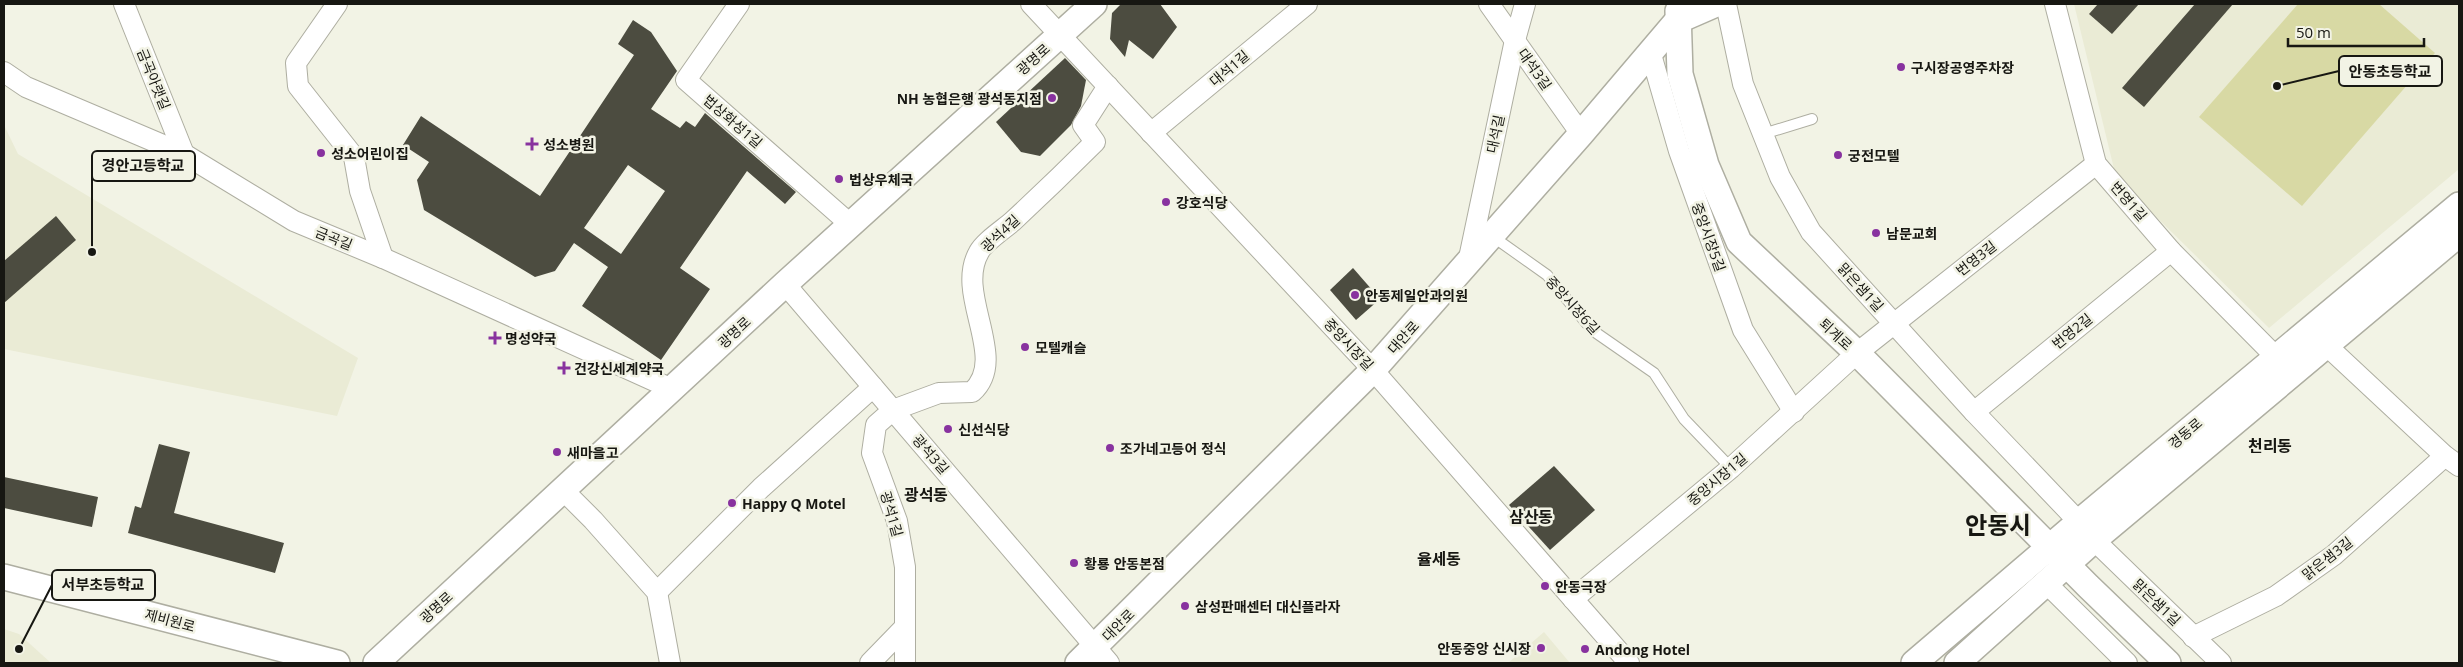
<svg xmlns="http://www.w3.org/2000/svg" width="2463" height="667" font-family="'Open Sans','Noto Sans KR',sans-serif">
<rect width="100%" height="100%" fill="#f2f3e5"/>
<!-- built -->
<g fill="#eaebd5">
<path d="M2074,4H2459V169L2269,328L2116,177Z"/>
<path d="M4,125L18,154L358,358L337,416L4,349Z"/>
<path d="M4,629L19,634L51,663H4Z"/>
<path d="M1544,632L1570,663H1508Z"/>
</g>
<!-- green -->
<path fill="#d8d9a4" d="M2298,4H2379L2435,53L2302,206L2199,117Z"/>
<!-- building -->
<g fill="#4c4c40" fill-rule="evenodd">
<path d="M1121,4H1160L1177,27L1153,59L1129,40L1125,57L1110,39L1112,13Z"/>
<path d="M2098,4H2139L2112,34L2089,14Z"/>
<path d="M2195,4H2233L2144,107L2122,88Z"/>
<path d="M633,20L651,32L677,71L651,109L680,128L686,121L695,127L705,113L796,192L785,204L747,171L680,268L710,289L661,360L582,306L608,267L574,243L555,271L535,277L424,210L417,180L429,162L403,145L421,116L540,196L634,55L618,44ZM628,165L665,191L621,254L584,228Z"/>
<path d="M1065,58L1086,80L1081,106L1071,125L1040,156L1021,152L996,122Z"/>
<path d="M56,216L76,240L4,303V261Z"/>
<path d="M1353,268L1380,299L1356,320L1330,290Z"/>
<path d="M159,444L190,452L174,513L284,543L275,573L128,533L135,506L141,508Z"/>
<path d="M1554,466L1595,510L1550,550L1509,505Z"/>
<path d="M4,477L98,497L92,527L4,508Z"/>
</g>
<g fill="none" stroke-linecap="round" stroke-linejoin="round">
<!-- service casing -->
<g stroke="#aeaea1" stroke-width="12">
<g id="service">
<path d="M1763,134L1812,119"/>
<path d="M1492,236L1547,275L1592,330L1654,373L1684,419L1731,468"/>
</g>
</g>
<!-- minor casing -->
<g stroke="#aeaea1" stroke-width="22">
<g id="minor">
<path d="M124,4L184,154"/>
<path d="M337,4L296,63L298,86L354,157L360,191L383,258"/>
<path d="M739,4L686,80L850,224"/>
<path d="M1031,4L1373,370L1629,663"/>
<path d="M1489,4L1581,134"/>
<path d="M1726,4L1743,84L1780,177L1811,232L1974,412L2079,522"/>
<path d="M2055,4L2096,164L2171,251L2276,357"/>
<path d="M1650,51L1679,151L1743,330L1794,412"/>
<path d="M4,72L26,87L184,154L294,221L383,258L672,389"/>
<path d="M1151,133L1307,4"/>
<path d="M1468,263L1515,40L1525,4"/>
<path d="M785,284L1109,663"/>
<path d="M2326,345L2445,456L2459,466"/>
<path d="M1974,412L2171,251"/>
<path d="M563,490L593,520L657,592L670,663"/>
<path d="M2094,540L2221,663"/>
<path d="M2047,584L2127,663"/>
<path d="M657,592L761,488L873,387"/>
<path d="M1573,599L1731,468L1857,353L2096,164"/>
<path d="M2193,637L2276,596L2334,555L2445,456"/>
<path d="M870,663L904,628"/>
<path d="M905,663V567L897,521L872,453L876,425L893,410L939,393L972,392C1010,358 954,295 979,252C984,242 1004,229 1013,221C1041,195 1068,169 1095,142L1083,125L1108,86"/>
</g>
</g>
<!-- tertiary casing -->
<g stroke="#aeaea1" stroke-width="28">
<g id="tertiary">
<path d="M1678,11L1680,74L1706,165L1739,242L1857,353L2088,586L2168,663"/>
<path d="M4,577L337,663"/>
<path d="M376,663L785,284L1094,4"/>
<path d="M1078,663L1373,370L1581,134L1677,21L1716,4"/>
<path d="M1914,663L2079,522L2459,205"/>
<path d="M1957,663L2094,540L2459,234"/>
</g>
</g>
<!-- service -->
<use href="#service" stroke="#fff" stroke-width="10"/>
<!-- minor -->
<use href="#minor" stroke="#fff" stroke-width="20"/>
<!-- tertiary -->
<use href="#tertiary" stroke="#fff" stroke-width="25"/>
</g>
<!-- markers -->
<g fill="#88329f" stroke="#f2f3e5" stroke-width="2">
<circle cx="1901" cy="67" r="5"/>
<circle cx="1052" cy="98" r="5"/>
<path d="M529.5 136.5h5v5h5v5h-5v5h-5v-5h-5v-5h5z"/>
<circle cx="321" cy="153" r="5"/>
<circle cx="1838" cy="155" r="5"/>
<circle cx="839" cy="179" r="5"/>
<circle cx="1166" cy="202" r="5"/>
<circle cx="1876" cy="233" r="5"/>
<circle cx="1355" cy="295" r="5"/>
<path d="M492.5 330.5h5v5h5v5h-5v5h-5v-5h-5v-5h5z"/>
<circle cx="1025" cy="347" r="5"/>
<path d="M561.5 360.5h5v5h5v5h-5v5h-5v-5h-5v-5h5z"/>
<circle cx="948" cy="429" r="5"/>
<circle cx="1110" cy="448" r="5"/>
<circle cx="557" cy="452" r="5"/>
<circle cx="732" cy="503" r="5"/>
<circle cx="1074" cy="563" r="5"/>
<circle cx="1545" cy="586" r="5"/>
<circle cx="1185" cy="606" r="5"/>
<circle cx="1541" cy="648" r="5"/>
<circle cx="1585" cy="649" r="5"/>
</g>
<g text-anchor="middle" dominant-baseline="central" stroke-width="5" stroke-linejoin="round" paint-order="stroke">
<!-- street labels -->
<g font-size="14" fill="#171712" stroke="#f2f3e5">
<text transform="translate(1033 59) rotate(-42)">광명로</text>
<text transform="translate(1229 68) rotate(-40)">대석1길</text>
<text transform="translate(1535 69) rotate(55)">대석3길</text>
<text transform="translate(154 79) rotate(68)">금곡아랫길</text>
<text transform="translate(733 121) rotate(41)">법상화성1길</text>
<text transform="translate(1495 134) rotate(-78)">대석길</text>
<text transform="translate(2129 201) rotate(49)">번영1길</text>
<text transform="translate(1000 233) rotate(-43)">광석4길</text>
<text transform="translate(1709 237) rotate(70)">중앙시장5길</text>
<text transform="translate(334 238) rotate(22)">금곡길</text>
<text transform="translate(1976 258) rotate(-38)">번영3길</text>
<text transform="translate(1861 287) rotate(48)">맑은샘1길</text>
<text transform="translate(1573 305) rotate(48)">중앙시장6길</text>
<text transform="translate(2072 331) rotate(-39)">번영2길</text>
<text transform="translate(734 332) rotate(-43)">광명로</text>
<text transform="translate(1836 334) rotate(43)">퇴계로</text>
<text transform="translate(1403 337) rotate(-48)">대안로</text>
<text transform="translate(1349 344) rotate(47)">중앙시장길</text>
<text transform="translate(2185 433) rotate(-40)">경동로</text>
<text transform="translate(931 454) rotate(49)">광석3길</text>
<text transform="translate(1717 479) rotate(-40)">중앙시장1길</text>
<text transform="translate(892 514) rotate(74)">광석1길</text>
<text transform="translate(2327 558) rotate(-38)">맑은샘3길</text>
<text transform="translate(2157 602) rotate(44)">맑은샘1길</text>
<text transform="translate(436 607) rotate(-43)">광명로</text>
<text transform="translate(170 620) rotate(15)">제비원로</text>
<text transform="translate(1118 625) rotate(-45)">대안로</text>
</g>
<!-- poi labels -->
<g font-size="14" font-weight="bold" fill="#171712" stroke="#f2f3e5" text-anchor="start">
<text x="1911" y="67">구시장공영주차장</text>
<text x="1042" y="98" text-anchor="end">NH 농협은행 광석동지점</text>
<text x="543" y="144">성소병원</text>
<text x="331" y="153">성소어린이집</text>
<text x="1848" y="155">궁전모텔</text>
<text x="849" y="179">법상우체국</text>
<text x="1176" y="202">강호식당</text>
<text x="1886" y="233">남문교회</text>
<text x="1365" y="295">안동제일안과의원</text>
<text x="505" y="338">명성약국</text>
<text x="1035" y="347">모텔캐슬</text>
<text x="574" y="368">건강신세계약국</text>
<text x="958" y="429">신선식당</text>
<text x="1120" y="448">조가네고등어 정식</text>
<text x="567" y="452">새마을고</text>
<text x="742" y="503">Happy Q Motel</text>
<text x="1084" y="563">황룡 안동본점</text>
<text x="1555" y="586">안동극장</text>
<text x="1195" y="606">삼성판매센터 대신플라자</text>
<text x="1531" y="648" text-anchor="end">안동중앙 신시장</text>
<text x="1595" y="649">Andong Hotel</text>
</g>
<!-- quarter labels -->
<g font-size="16" font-weight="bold" fill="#171712" stroke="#f2f3e5">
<text x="2270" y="446">천리동</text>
<text x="926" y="495">광석동</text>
<text x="1531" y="517">삼산동</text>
<text x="1439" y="559">율세동</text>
</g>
<!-- town labels -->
<g font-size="24" font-weight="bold" fill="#171712" stroke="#f2f3e5">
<text x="1998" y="524">안동시</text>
</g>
</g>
<!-- callouts -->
<path fill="none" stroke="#171712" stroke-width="2" d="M2277 86L2339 71M92 252L92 166M19 649L52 585"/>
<g fill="#171712" stroke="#f2f3e5" stroke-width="2">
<circle cx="2277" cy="86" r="5"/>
<circle cx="92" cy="252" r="5"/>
<circle cx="19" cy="649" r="5"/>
</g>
<g fill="#f2f3e5" stroke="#171712" stroke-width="2">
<rect x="2339" y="56" width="103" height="30" rx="5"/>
<rect x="92" y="151" width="103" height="30" rx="5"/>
<rect x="52" y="570" width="103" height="30" rx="5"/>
</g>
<g font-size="15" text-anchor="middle" font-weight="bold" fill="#171712">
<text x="2390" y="77">안동초등학교</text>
<text x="143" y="171">경안고등학교</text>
<text x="103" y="590">서부초등학교</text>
</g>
<!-- border -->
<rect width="2463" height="667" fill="none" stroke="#171712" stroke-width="10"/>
<!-- scale -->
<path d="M2288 38v8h136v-8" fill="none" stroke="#171712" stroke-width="2.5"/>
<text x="2296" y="38" font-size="15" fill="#171712" stroke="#f2f3e5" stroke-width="4" paint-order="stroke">50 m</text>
</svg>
